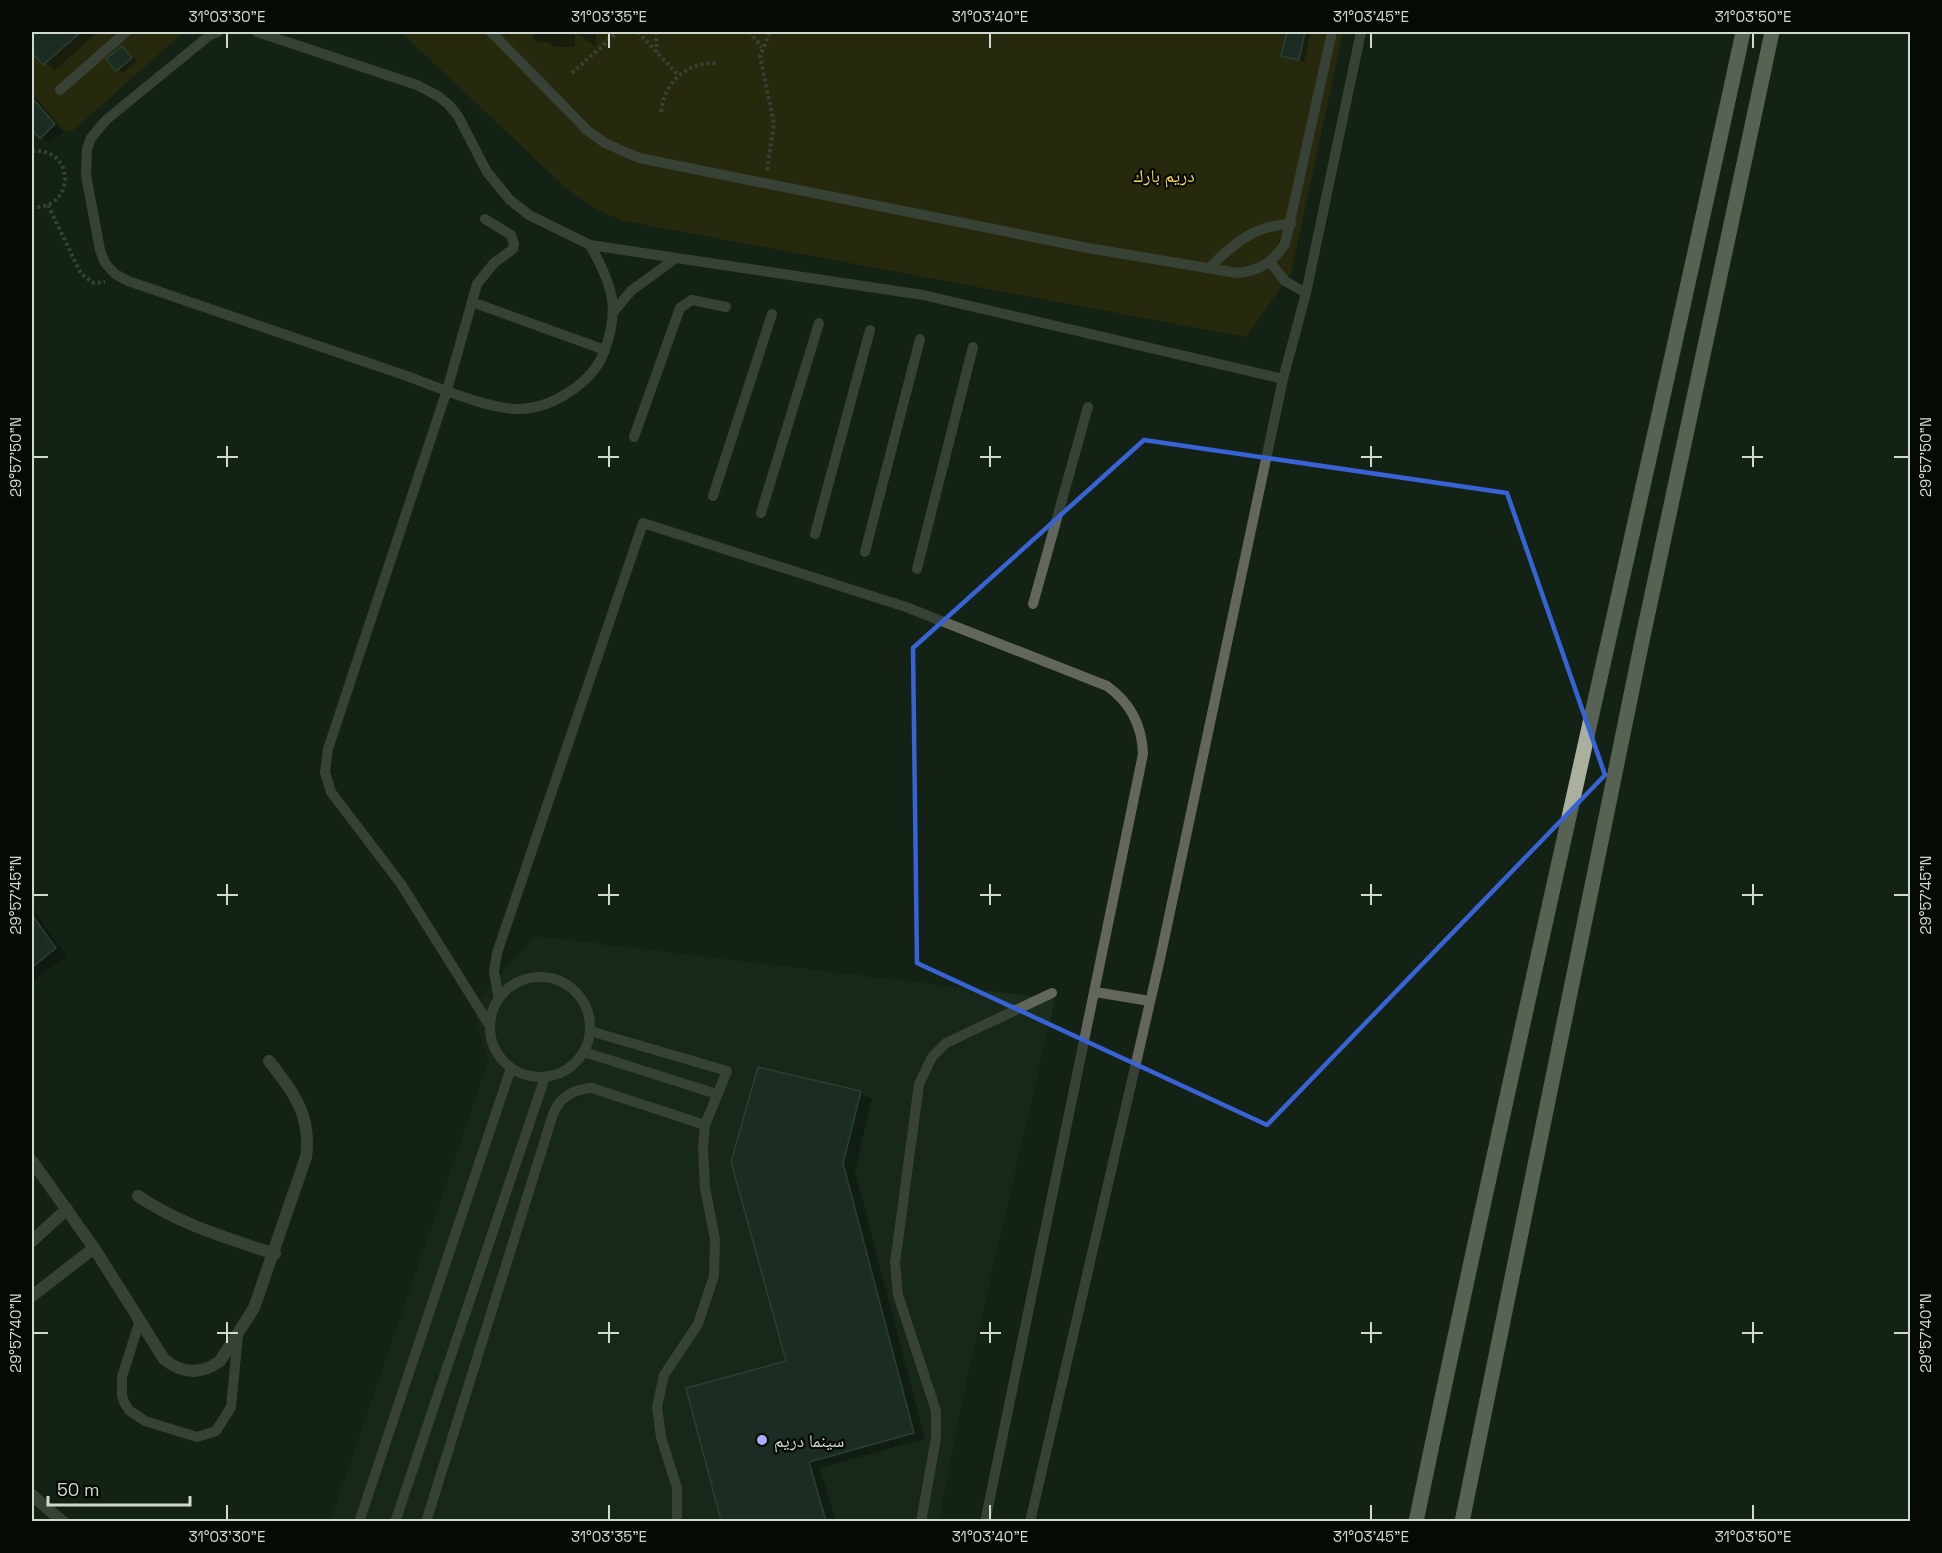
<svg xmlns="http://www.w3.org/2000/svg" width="1942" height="1553" font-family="'Space Grotesk','Noto Naskh Arabic',sans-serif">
<rect width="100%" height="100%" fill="#142215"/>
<!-- built -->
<path fill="#1b2e1d" d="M535,936L1055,999L962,1402L939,1521L330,1522L488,1062L473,1006Z"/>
<!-- green -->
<g fill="#3f3200">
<path d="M32,32H184L71,132L59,129L32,98Z"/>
<path d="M401,32H1343L1291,273L1246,337L620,220L591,206L566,188Z"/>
</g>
<!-- shadow -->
<g fill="#0007">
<path d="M32,32H98L55,70L34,53L32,55Z"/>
<path d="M532,32H596V47L575,32V47H554L547,42L539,43L533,40Z"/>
<path d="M1288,32H1311L1304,62L1283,56Z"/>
<path d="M122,48L137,61L123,73L108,59Z"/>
<path d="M32,93L64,131L51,144L32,128Z"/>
<path d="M32,908L67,956L32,982Z"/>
<path d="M860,1092L872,1099L855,1171L925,1439L820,1468L836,1522H723L687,1389L788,1362Z"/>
</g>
<!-- building -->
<g fill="#243a34" stroke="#485f58" stroke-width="1.5">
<path d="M32,32H81L43,65L32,53Z"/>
<path d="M1287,32H1305L1299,60L1281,56Z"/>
<path d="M122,46L132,58L116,71L106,59Z"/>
<path d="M32,98L55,124L40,139L32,130Z"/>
<path d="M32,915L56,948L32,967Z"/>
<path d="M758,1067L861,1091L843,1163L914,1433L809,1462L826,1521H721L686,1388L786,1361L731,1162Z"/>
</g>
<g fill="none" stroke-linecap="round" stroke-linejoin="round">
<!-- path -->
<g stroke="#5b675c" stroke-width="4" stroke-dasharray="3 3" stroke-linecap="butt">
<path d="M638,32L678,75"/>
<path d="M656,32L657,52"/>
<path d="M749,32L762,47"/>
<path d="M572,73L618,32"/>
<path d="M661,112C665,81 686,62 718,63"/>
<path d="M32,151C76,147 76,210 32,207"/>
<path d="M767,170L774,124L760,56L770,32"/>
<path d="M48,205L81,274L94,283L105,282"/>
</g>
<!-- service -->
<g stroke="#63665d" stroke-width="10">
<path d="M218,32L210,35L106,120L91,138L87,149L86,175L100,250L105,263L115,274L128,281C220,313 312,344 404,375C434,386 492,411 522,409C554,407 593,382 604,352C621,308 612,284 590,245"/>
<path d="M257,32L417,85L438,96L449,105L458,116L487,172L510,200L529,215L590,245L923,295L1283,379"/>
<path d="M491,32L588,131L605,143L639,158L1088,248L1237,273C1259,271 1272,263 1285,244L1332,32"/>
<path d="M60,90L126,32"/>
<path d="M485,219L511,235L514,244L513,249L494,263L477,284L447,390L328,749L325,772L331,792L401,884L490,1026"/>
<path d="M1270,262L1285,281L1306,293"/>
<path d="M1209,268C1233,244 1255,225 1291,224"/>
<path d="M472,302L605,350"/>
<path d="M614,311L632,290L676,258"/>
<path d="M634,437L680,308L692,300L726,307"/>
<path d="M713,496L772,314"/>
<path d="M761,513L819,323"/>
<path d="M815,534L870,330"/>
<path d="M865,552L920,339"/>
<path d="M917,569L973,347"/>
<path d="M1033,604L1088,407"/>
<circle cx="540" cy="1027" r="50"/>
<path d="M1095,992L1150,1001"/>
<path d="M499,999L494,972L497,953L643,523L906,607L1107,686C1131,703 1142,725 1143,754L985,1522"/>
<path d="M590,1031L727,1071L705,1125L703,1148L705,1188L715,1239L714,1276L698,1324L664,1375L657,1407L661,1437L677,1488V1522"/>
<path d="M584,1052L717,1094"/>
<path d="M139,1323L122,1377V1396L125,1404L130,1411L145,1421L197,1437L216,1431L231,1407L238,1335"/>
<path d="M359,1522L511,1068"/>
<path d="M395,1522L545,1077"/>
<path d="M426,1522L553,1114C560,1097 573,1089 592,1088L705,1125"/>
<path d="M921,1522L936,1438V1411L898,1295L895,1263L919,1084L932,1057L946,1043L1052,993"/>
<path d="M1030,1522L1160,959L1283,379L1306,293L1361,32"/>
</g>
<!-- minor -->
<g stroke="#63665d" stroke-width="12">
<path d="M32,1161L94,1248L164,1359C182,1374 201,1375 220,1361L254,1308L306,1157C312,1116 293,1091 269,1061"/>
<path d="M138,1196C181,1225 227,1238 275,1254"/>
<path d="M32,1241L67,1209"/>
<path d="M32,1296L94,1248"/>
<path d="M32,1495L63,1522"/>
</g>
<!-- primary -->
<g stroke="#aaaf9e" stroke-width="15">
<path d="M1416,1522C1519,1024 1636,529 1743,32"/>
<path d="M1462,1522L1642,641L1772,32"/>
</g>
</g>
<!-- marked area -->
<path d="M0 0H1942V1553H0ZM1144,440L1507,493L1605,775L1267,1125L917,963L913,648Z" fill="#142215" fill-opacity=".55" fill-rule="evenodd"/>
<path fill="none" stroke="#3863d7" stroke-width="4.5" stroke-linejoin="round" d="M1144,440L1507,493L1605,775L1267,1125L917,963L913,648Z"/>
<!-- ticks -->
<path fill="none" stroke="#d0d9d0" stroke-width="2" d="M227,33V48M609,33V48M990,33V48M1371,33V48M1753,33V48M227,446V467M609,446V467M990,446V467M1371,446V467M1753,446V467M33,457H48M217,457H238M598,457H619M980,457H1001M1361,457H1382M1742,457H1763M1894,457H1909M227,884V905M609,884V905M990,884V905M1371,884V905M1753,884V905M33,895H48M217,895H238M598,895H619M980,895H1001M1361,895H1382M1742,895H1763M1894,895H1909M227,1322V1343M609,1322V1343M990,1322V1343M1371,1322V1343M1753,1322V1343M33,1333H48M217,1333H238M598,1333H619M980,1333H1001M1361,1333H1382M1742,1333H1763M1894,1333H1909M227,1505V1520M609,1505V1520M990,1505V1520M1371,1505V1520M1753,1505V1520"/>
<!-- markers -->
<circle fill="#abaffb" stroke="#050a05" stroke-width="2" cx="762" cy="1440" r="6"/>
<g text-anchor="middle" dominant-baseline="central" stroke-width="4.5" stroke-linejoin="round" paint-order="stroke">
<!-- park labels -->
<g font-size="18" fill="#fad54f" stroke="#050a05">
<text x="1164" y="175">دريم بارك</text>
</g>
<!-- poi labels -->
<g font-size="18" fill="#d0d9d0" stroke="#050a05" text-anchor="start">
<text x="774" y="1440">سينما دريم</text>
</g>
</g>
<!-- border -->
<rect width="1942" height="1553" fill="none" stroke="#050a05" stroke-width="66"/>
<!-- scale -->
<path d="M48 1496v9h142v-9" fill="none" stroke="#d0d9d0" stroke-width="3"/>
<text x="57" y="1496" font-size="18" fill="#d0d9d0" stroke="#050a05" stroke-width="4.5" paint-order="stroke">50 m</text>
<rect x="33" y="33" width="1876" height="1487" fill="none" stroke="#d0d9d0" stroke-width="2"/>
<g font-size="15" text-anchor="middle" fill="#d0d9d0">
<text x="227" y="22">31°03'30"E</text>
<text x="609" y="22">31°03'35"E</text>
<text x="990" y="22">31°03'40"E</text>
<text x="1371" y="22">31°03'45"E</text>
<text x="1753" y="22">31°03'50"E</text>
<text transform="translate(16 457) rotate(-90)" y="5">29°57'50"N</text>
<text transform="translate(1926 457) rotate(-90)" y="5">29°57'50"N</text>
<text transform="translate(16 895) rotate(-90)" y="5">29°57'45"N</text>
<text transform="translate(1926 895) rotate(-90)" y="5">29°57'45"N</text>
<text transform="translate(16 1333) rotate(-90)" y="5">29°57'40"N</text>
<text transform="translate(1926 1333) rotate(-90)" y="5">29°57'40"N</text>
<text x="227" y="1542">31°03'30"E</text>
<text x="609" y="1542">31°03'35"E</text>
<text x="990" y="1542">31°03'40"E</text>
<text x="1371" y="1542">31°03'45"E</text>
<text x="1753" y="1542">31°03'50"E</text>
</g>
</svg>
